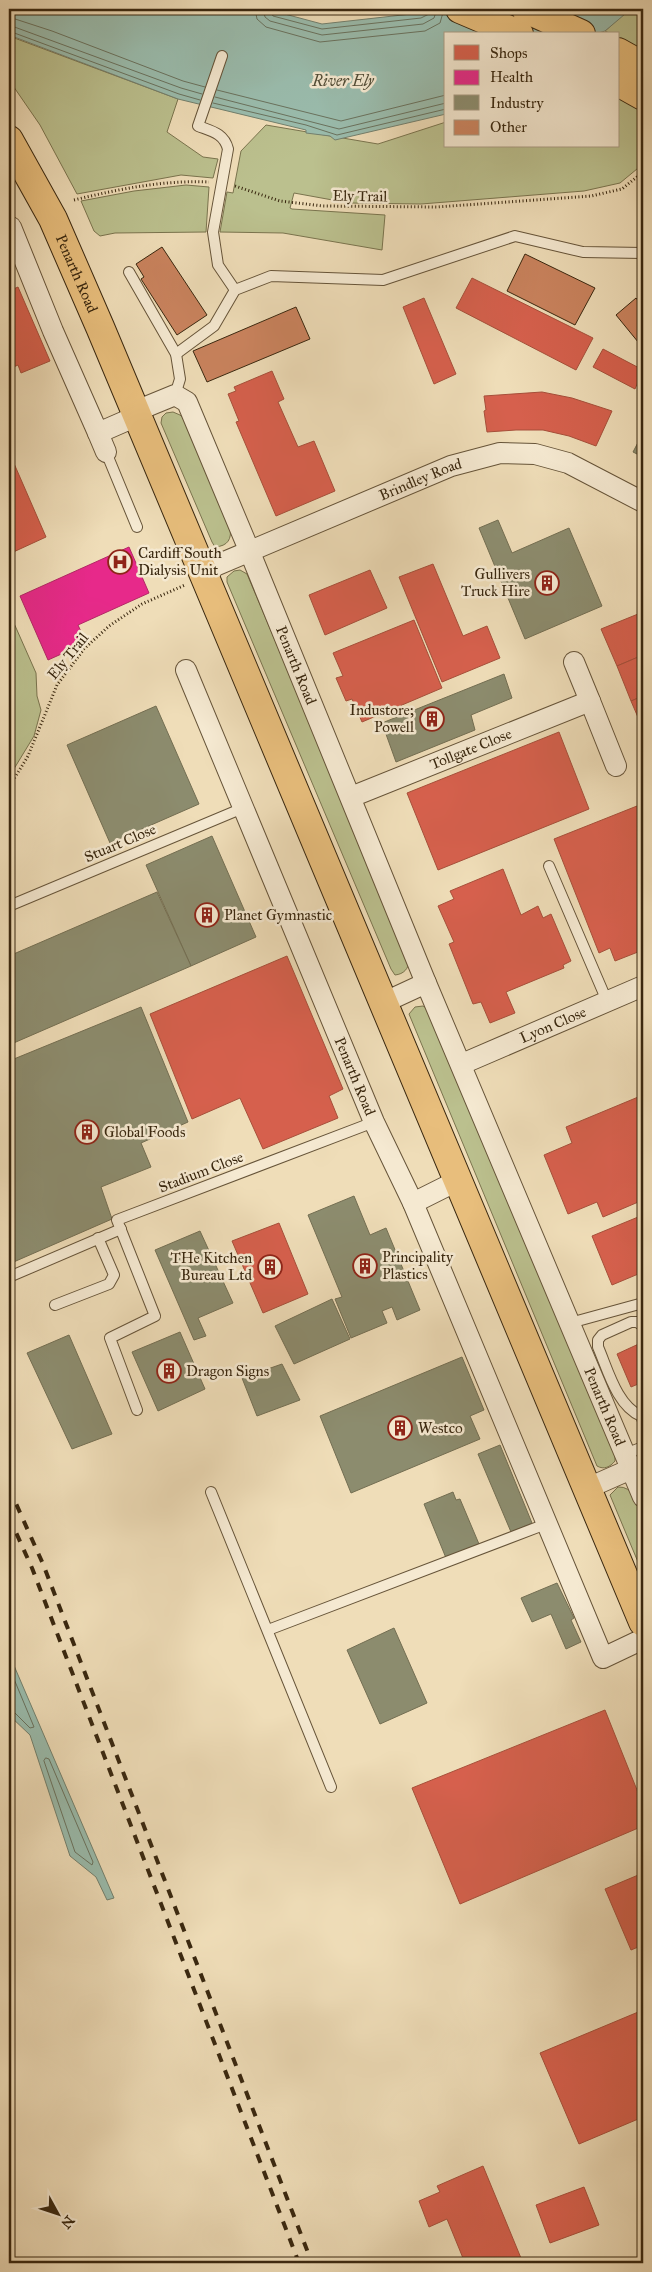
<svg xmlns="http://www.w3.org/2000/svg" width="652" height="2272" font-family="'IM FELL Great Primer',serif">
<rect width="100%" height="100%" fill="#efddb8"/>
<filter id="stains"><feTurbulence type="fractalNoise" baseFrequency=".004" numOctaves="4"/><feColorMatrix values="0 0 0 0 .2 0 0 0 0 .09 0 0 0 0 .02 0 0 0 .5 -.17"/></filter>
<radialGradient id="worn" r=".72"><stop offset=".6" stop-color="#630" stop-opacity="0"/><stop offset="1" stop-color="#630" stop-opacity=".3"/></radialGradient>
<!-- green -->
<g fill="#bbc08e" stroke="#7a744e">
<path d="M637,9H643V51L618,38V34H611L605,31L625,13Z"/>
<path d="M9,36L178,99L167,132L203,157L218,159L213,178L181,175L77,194L40,125L9,80Z"/>
<path d="M618,97L643,111V164L620,183L584,191L421,204L349,203L294,193L290,208L292,209L385,215L382,250L283,233L220,232L227,192L233,193L241,151L266,125L378,144L446,122V146H618Z"/>
<path d="M186,185L209,187L206,232L115,233L100,236L94,231L81,201L134,191Z"/>
<path d="M173,412L180,415L183,418L230,527C232,539 228,546 215,547L212,542L161,423L162,417L166,413Z"/>
<path d="M240,570L247,574L410,960C408,969 404,974 395,975L391,969L227,582V577L234,571Z"/>
<path d="M9,612L36,673L37,696L41,710L34,736L9,777Z"/>
<path d="M423,1006L430,1010L615,1452V1461C610,1467 604,1470 597,1466L409,1014L415,1007Z"/>
<path d="M618,1487C648,1485 643,1554 643,1574L610,1495Z"/>
</g>
<!-- water -->
<g fill="#9abcad" stroke="#73806e">
<path d="M9,9H266L322,24L420,13L430,9H631L605,31L595,34H446V114L335,140L330,136L306,133V130L178,99L9,35Z"/>
<path d="M9,1654L114,1898L107,1900L96,1877L70,1856L30,1735L9,1715Z"/>
</g>
<!-- shops -->
<g fill="#d6604d" stroke="#a74f3a">
<path d="M472,278L593,338L576,370L456,308Z"/>
<path d="M18,287L50,361L21,373L18,365L9,369V291Z"/>
<path d="M424,298L456,374L434,384L403,307Z"/>
<path d="M603,349L643,370L635,389L593,367Z"/>
<path d="M272,371L284,399L278,402L298,447L314,441L335,491L276,516L236,422L239,421L228,394L236,391L234,387Z"/>
<path d="M542,392L572,398L612,411L596,446L569,436L543,430H516L487,432L484,411L486,410L484,396Z"/>
<path d="M9,452L46,537L9,554Z"/>
<path d="M433,564L463,636L487,626L500,658L442,682L399,577Z"/>
<path d="M370,570L387,608L325,635L309,595Z"/>
<path d="M643,612V655L617,666L601,629Z"/>
<path d="M414,620L442,688L362,722L352,699L346,701L336,678L343,676L333,653Z"/>
<path d="M643,655V696L631,701L617,666Z"/>
<path d="M643,696V729L631,701Z"/>
<path d="M559,732L589,809L438,870L407,793Z"/>
<path d="M637,806L643,822V950L615,961L610,948L599,953L554,839Z"/>
<path d="M503,869L521,915L538,906L543,918L551,914L571,961L563,965L564,968L506,992L515,1013L490,1023L481,1002L473,1004L449,944L454,942L438,906L454,899L450,891Z"/>
<path d="M287,956L343,1089L329,1096L338,1118L263,1149L240,1098L192,1119L150,1014Z"/>
<path d="M643,1095V1200L603,1217L597,1202L568,1214L544,1155L572,1143L566,1127Z"/>
<path d="M643,1215V1272L612,1285L592,1236Z"/>
<path d="M279,1223L308,1294L263,1313L232,1241Z"/>
<path d="M643,1342V1382L631,1387L617,1354Z"/>
<path d="M605,1710L643,1805V1826L460,1904L412,1788Z"/>
<path d="M643,1873V1945L631,1950L605,1889Z"/>
<path d="M643,2010V2117L579,2144L540,2053Z"/>
<path d="M483,2166L523,2263H465L447,2219L429,2227L419,2201L440,2192L437,2186Z"/>
<path d="M584,2187L599,2225L550,2243L536,2205Z"/>
</g>
<!-- health -->
<path fill="#e7298a" stroke="#b32865" d="M129,547L149,593L78,625L86,643L48,660L20,596Z"/>
<!-- industry -->
<g fill="#8c8c6e" stroke="#736e52">
<path d="M643,433V457L633,452Z"/>
<path d="M498,520L512,553L569,528L602,606L525,639L479,528Z"/>
<path d="M504,674L512,698L471,715L475,730L396,762L382,723Z"/>
<path d="M156,706L199,804L110,843L67,745Z"/>
<path d="M212,836L256,937L191,966L146,865Z"/>
<path d="M157,892L191,966L9,1045V956Z"/>
<path d="M141,1007L188,1122L141,1143L151,1167L101,1187L112,1219L9,1264V1061Z"/>
<path d="M354,1196L370,1235L386,1228L420,1310L397,1320L392,1307L382,1311L387,1323L351,1338L335,1299L342,1297L308,1215Z"/>
<path d="M200,1231L233,1303L198,1318L206,1336L194,1340L155,1250Z"/>
<path d="M332,1299L350,1339L294,1364L275,1326Z"/>
<path d="M180,1332L205,1389L158,1411L132,1352Z"/>
<path d="M69,1335L112,1434L72,1449L27,1353Z"/>
<path d="M462,1357L484,1410L470,1416L480,1439L351,1493L320,1416Z"/>
<path d="M282,1364L300,1400L257,1416L242,1378Z"/>
<path d="M500,1445L532,1523L511,1532L478,1454Z"/>
<path d="M453,1492L456,1500L460,1499L479,1544L446,1558L424,1504Z"/>
<path d="M557,1583L574,1618L571,1620L581,1642L566,1649L551,1614L532,1622L521,1598Z"/>
<path d="M394,1628L427,1703L380,1724L347,1650Z"/>
</g>
<g fill="none" stroke-linecap="round" stroke-linejoin="round">
<!-- shore -->
<g stroke="#6a725e" stroke-width="1">
<path d="M255,9L257,19L266,27L320,42L425,31L440,23L444,9"/>
<path d="M263,9L265,17L270,21L322,35L423,24L434,18L437,9"/>
<path d="M269,9L273,16L322,29L421,18L429,14L430,9"/>
<path d="M9,17L52,31L183,81L205,87"/>
<path d="M9,25L181,88L202,94"/>
<path d="M9,31L179,94L200,100"/>
<path d="M217,90L341,121L446,95"/>
<path d="M215,97L339,129L446,103"/>
<path d="M213,103L306,125L337,135L446,109"/>
<path d="M9,1667L34,1727L30,1728L14,1712L9,1711"/>
<path d="M46,1758L49,1759L93,1862L92,1865L75,1852L44,1761Z"/>
</g>
</g>
<!-- building -->
<g fill="#ca835e" stroke="#39270f">
<path d="M162,247L207,315L177,335L141,279L144,277L136,264Z"/>
<path d="M525,254L595,288L575,325L507,291Z"/>
<path d="M636,298L643,307V348L616,315Z"/>
<path d="M296,307L310,339L207,382L193,351Z"/>
</g>
<g fill="none" stroke-linecap="round" stroke-linejoin="round">
<!-- lane casing -->
<g stroke="#665439" stroke-width="12">
<g id="lane">
<path d="M222,56L198,126C211,131 224,133 228,149L213,232L218,265L235,290"/>
<path d="M129,272L176,354L180,379L175,395"/>
<path d="M176,354L214,326L235,290L271,276L383,280L515,236L583,252L643,253"/>
<path d="M106,452L137,527"/>
<path d="M549,866L607,1001"/>
<path d="M9,906L243,808"/>
<path d="M9,1277L121,1229"/>
<path d="M55,1305L109,1284L114,1275L98,1238"/>
<path d="M570,1323L643,1303"/>
<path d="M643,1326L637,1322H631L602,1335L598,1340V1347C608,1370 617,1406 641,1416L643,1421"/>
<path d="M137,1410L110,1338L155,1316L117,1220L374,1122"/>
<path d="M625,1454L643,1447"/>
<path d="M211,1492L331,1787"/>
<path d="M268,1630L546,1524"/>
</g>
</g>
<!-- street casing -->
<g stroke="#665439" stroke-width="22">
<g id="street">
<path d="M11,227L53,331L98,433L137,416"/>
<path id="s1" d="M136,411L175,395L187,402L249,550L426,983L643,1497"/>
<path d="M98,433L106,452"/>
<path id="s2" d="M203,571L451,466L500,453L535,454L568,463L643,502"/>
<path id="s3" d="M186,670L374,1122L413,1203L603,1658L643,1639"/>
<path d="M590,701L616,766"/>
<path id="s4" d="M351,797L590,701L574,662"/>
<path d="M385,1002L426,983"/>
<path id="s5" d="M462,1064L643,986"/>
<path d="M413,1203L457,1181"/>
<path d="M588,1488L631,1469"/>
</g>
</g>
<!-- primary casing -->
<g stroke="#39270f" stroke-width="30">
<g id="primary">
<path d="M460,9L519,34"/>
<path d="M526,9L581,34"/>
<path d="M618,52L643,66"/>
<path d="M618,82L643,96"/>
<path id="s6" d="M9,140L53,219L100,327L643,1622"/>
</g>
</g>
<!-- path -->
<g stroke="#39270f" stroke-width="3" stroke-dasharray="1 2.5" stroke-linecap="butt">
<path d="M235,186L280,201L323,206L437,207L591,196L622,189L643,172"/>
<path d="M74,200C119,189 163,180 209,182"/>
<path d="M9,787L28,756L57,685L84,649L109,626L142,604L185,585"/>
</g>
<!-- lane -->
<use href="#lane" stroke="#f5e9d1" stroke-width="10"/>
<!-- street -->
<use href="#street" stroke="#f5e9d1" stroke-width="20"/>
<!-- primary -->
<use href="#primary" stroke="#e8be7c" stroke-width="28"/>
<!-- rail -->
<g stroke="#39270f" stroke-width="4" stroke-dasharray="9 9" stroke-linecap="butt">
<path d="M9,1488L43,1564L312,2263"/>
<path d="M9,1517L32,1568L299,2263"/>
</g>
</g>
<!-- icons -->
<defs>
<g id="hospital-ring" transform="scale(1.25)"><circle r="9.5" fill="#f5e9d1" stroke="#8f2418" stroke-width="1.5"/><path d="M-5-5h3v3.5h4V-5h3V5h-3V1.5h-4V5h-3Z" fill="#8f2418"/></g>
<g id="building-ring" transform="scale(1.25)"><circle r="9.5" fill="#f5e9d1" stroke="#8f2418" stroke-width="1.5"/><path d="M-4-6H4V6H1V3H-1V6H-4ZM-2.5-4.3h1.7v1.8h-1.7ZM.8-4.3h1.7v1.8H.8ZM-2.5-1h1.7V.8h-1.7ZM.8-1h1.7V.8H.8Z" fill="#8f2418"/></g>
</defs>
<g fill-rule="evenodd">
<use href="#hospital-ring" x="120" y="562"/>
<use href="#building-ring" x="547" y="583"/>
<use href="#building-ring" x="432" y="719"/>
<use href="#building-ring" x="207" y="915"/>
<use href="#building-ring" x="87" y="1132"/>
<use href="#building-ring" x="365" y="1266"/>
<use href="#building-ring" x="270" y="1267"/>
<use href="#building-ring" x="169" y="1371"/>
<use href="#building-ring" x="400" y="1428"/>
</g>
<g text-anchor="middle" dominant-baseline="central" stroke-width="5" stroke-linejoin="round" paint-order="stroke">
<!-- street labels -->
<g font-size="15" fill="#39270f" stroke="#f5e9d1">
<text transform="translate(360 196) rotate(1)">Ely Trail</text>
<text stroke="none"><textPath href="#s6" startOffset="150">Penarth Road</textPath></text>
<text stroke="none"><textPath href="#s2" startOffset="236">Brindley Road</textPath></text>
<text transform="translate(68 656) rotate(-51)">Ely Trail</text>
<text stroke="none"><textPath href="#s1" startOffset="341">Penarth Road</textPath></text>
<text stroke="none"><textPath href="#s4" startOffset="129">Tollgate Close</textPath></text>
<text transform="translate(120 843) rotate(-23)">Stuart Close</text>
<text stroke="none"><textPath href="#s5" startOffset="99">Lyon Close</textPath></text>
<text stroke="none"><textPath href="#s3" startOffset="440">Penarth Road</textPath></text>
<text transform="translate(201 1172) rotate(-21)">Stadium Close</text>
<text stroke="none"><textPath href="#s1" startOffset="1144">Penarth Road</textPath></text>
</g>
<!-- poi labels -->
<g font-size="15" fill="#39270f" stroke="#f5e9d1" text-anchor="start">
<text x="138" y="553">Cardiff South<tspan x="138" dy="17">Dialysis Unit</tspan></text>
<text x="530" y="574" text-anchor="end">Gullivers<tspan x="530" dy="17">Truck Hire</tspan></text>
<text x="414" y="710" text-anchor="end">Industore;<tspan x="414" dy="17">Powell</tspan></text>
<text x="224" y="915">Planet Gymnastic</text>
<text x="104" y="1132">Global Foods</text>
<text x="382" y="1257">Principality<tspan x="382" dy="17">Plastics</tspan></text>
<text x="252" y="1258" text-anchor="end">THe Kitchen<tspan x="252" dy="17">Bureau Ltd</tspan></text>
<text x="186" y="1371">Dragon Signs</text>
<text x="418" y="1428">Westco</text>
</g>
<!-- water labels -->
<g font-size="16" font-style="italic" fill="#514c36" stroke="#f5e9d1">
<text x="343" y="80">River Ely</text>
</g>
</g>
<!-- margin -->
<rect width="652" height="2272" fill="none" stroke="#efddb8" stroke-width="30"/>
<rect x="10" y="10" width="632" height="2252" fill="none" stroke="#39270f" stroke-width="2.5"/>
<rect x="15" y="15" width="622" height="2242" fill="none" stroke="#39270f"/>
<!-- legend -->
<rect x="444" y="32" width="175" height="115" fill="#f5e9d1" stroke="#aa9b83"/>
<rect x="454" y="45" width="25" height="15" fill="#d6604d" stroke="#aa9b83"/>
<text x="490" y="58" font-size="15" fill="#39270f">Shops</text>
<rect x="454" y="70" width="25" height="15" fill="#e7298a" stroke="#aa9b83"/>
<text x="490" y="82" font-size="15" fill="#39270f">Health</text>
<rect x="454" y="95" width="25" height="15" fill="#8c8c6e" stroke="#aa9b83"/>
<text x="490" y="108" font-size="15" fill="#39270f">Industry</text>
<rect x="454" y="120" width="25" height="15" fill="#ca835e" stroke="#aa9b83"/>
<text x="490" y="132" font-size="15" fill="#39270f">Other</text>
<!-- north arrow -->
<g transform="translate(58 2214) rotate(130)" stroke="#f5e9d1" stroke-width="4" paint-order="stroke">
<path d="M0-4L9 19L0 12L-9 19Z" fill="#39270f"/>
<text y="-8" font-size="14" font-weight="bold" text-anchor="middle" fill="#39270f">N</text>
</g>
<rect width="100%" height="100%" filter="url(#stains)"/>
<rect width="100%" height="100%" fill="url(#worn)"/>
</svg>
